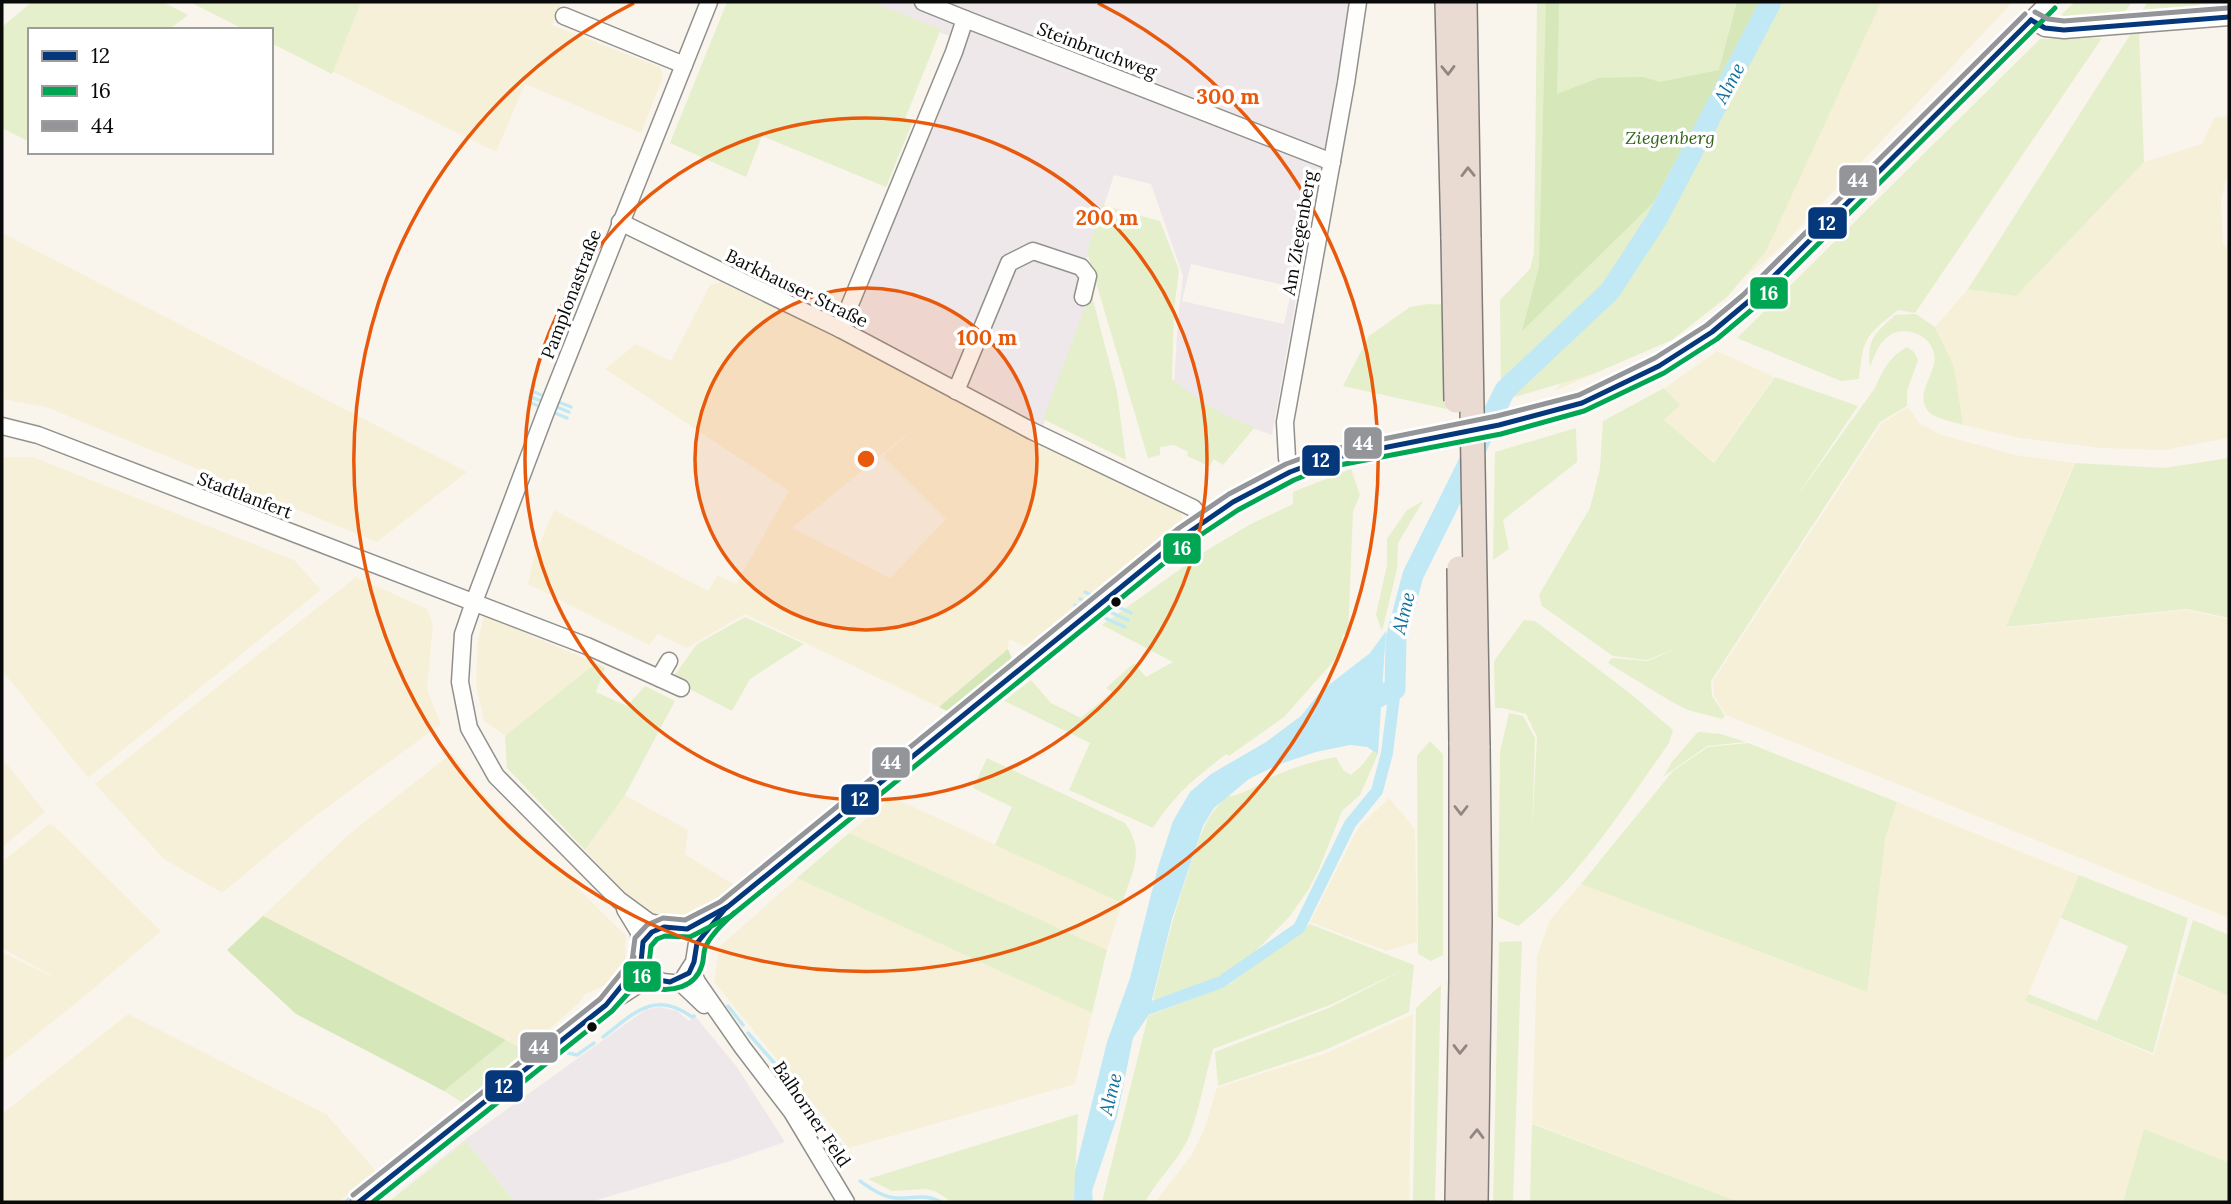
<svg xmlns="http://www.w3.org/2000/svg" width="2231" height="1204" font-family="Lora,serif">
<rect width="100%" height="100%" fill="#f9f5ed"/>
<!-- industrial -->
<g fill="#efe8eb" fill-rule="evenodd">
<path d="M863,2H1349L1326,151L1317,180L1272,435L1211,413L1174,386L1178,318L1183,276L1151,184L1114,175L1087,259L1096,285L1040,434L843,334L957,39ZM1191,264L1292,287L1284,324L1182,301Z"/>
<path d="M659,1007L677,1011L689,1021L695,1016L737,1067L785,1142L730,1161L590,1202H515L466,1141L386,1202L467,1138L645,1010Z"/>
</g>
<!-- farmland -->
<g fill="#f7f0d8" fill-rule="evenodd">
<path d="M193,2H562L552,25L660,67L663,77L641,133L525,84L496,152L271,41V30Z"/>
<path d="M1875,2H2013L1780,248L1671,339L1555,391L1642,267Z"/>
<path d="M2229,116V168L2221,200L2223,245L2229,250V438L2163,450L2101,448L2020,438L1963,425L1954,367L1935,327L1968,289L2016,296L2144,162L2202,144L2214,118Z"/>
<path d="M2,233L467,472L377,542L46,407L2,399Z"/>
<path d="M720,282L831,334L951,398L1182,510V528L1025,647L1009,639L1008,649L939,707L745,614L687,648L658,634L649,645L528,584L534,557L554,510L708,591L718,575L736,584L789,491L605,369L636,344L671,361L710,285ZM924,420L883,456L946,519L890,578L792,528Z"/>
<path d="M1717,351L1774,377L1714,462L1664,420L1680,405L1665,388Z"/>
<path d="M1908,407L1919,423L1939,434L2015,455L2074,463L2006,628L2187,610L2229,619V918L1726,715L1714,696L1713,681L1882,423Z"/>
<path d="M2,457H33L294,560L321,590L88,778L2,670Z"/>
<path d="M356,577L427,609L433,624L427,689L441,724L314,817L222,893L164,859L95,784Z"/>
<path d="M484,616L596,663L505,736L484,721L476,684L478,640Z"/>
<path d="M452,753L484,795L626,936L625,962L618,973L605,985L585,994L579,1003L526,1050L263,916L348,835Z"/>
<path d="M2,758L45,812L2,847Z"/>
<path d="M625,795L688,830L685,854L734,885L702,914L683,919L663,917L639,908L585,850Z"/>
<path d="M892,797L1122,903L1107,950L849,833Z"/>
<path d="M1389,798L1415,829L1417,942L1386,951L1310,922L1358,828Z"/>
<path d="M1897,802L2079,875L2025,1001L2154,1055L2177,975L2229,996V1163L2144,1129L2123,1202H1739L1532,1123L1537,956L1550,920L1581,884L1867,992L1885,839Z"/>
<path d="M49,824L55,827L161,931L87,994L2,1062V952L61,981L2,948V862Z"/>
<path d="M797,878L1092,1013L1075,1084L849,1148L714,982L719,947Z"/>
<path d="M128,1014L326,1114L376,1171L339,1202H2V1114Z"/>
<path d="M1413,1014L1409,1202H1155L1191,1156L1204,1130L1217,1088L1326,1053Z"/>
</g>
<!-- green -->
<g fill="#e5efcb">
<path d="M32,2H163L188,15L168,30H30V138L26,140L2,128V27Z"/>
<path d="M190,2H361L332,74L271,43V30H245Z"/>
<path d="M727,2H871L941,29L905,119L912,123L886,187L762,136L746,177L670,143Z"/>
<path d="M1537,2H1881L1766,251L1727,297L1672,340L1593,374L1501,401L1500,300L1530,269L1534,253Z"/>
<path d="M2075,2H2132L2120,18L2072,20L2061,15Z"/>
<path d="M2148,2H2199L2201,13L2146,18L2139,15Z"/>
<path d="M2132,32H2139L2144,162L2016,296L1968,289Z"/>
<path d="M2102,38L1915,313L1898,310C1864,337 1864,337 1859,379L1841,381L1737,338L2040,39Z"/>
<path d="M1102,205L1160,221L1179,270L1174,311L1172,379C1202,402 1219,415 1255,427L1223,465L1214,459L1209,466L1187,456L1188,452L1174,445L1160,447V455L1148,458L1087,252Z"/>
<path d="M1091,292L1117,392L1126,460L1043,419Z"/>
<path d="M1428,304L1477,306L1447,409L1343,386L1369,336L1410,307Z"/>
<path d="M1916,314L1935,327L1954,367L1963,425C1952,421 1930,419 1925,406C1918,389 1938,371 1934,353C1930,334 1904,326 1890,335C1878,343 1875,355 1870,367C1867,338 1875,334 1895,315Z"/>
<path d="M1907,347L1914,352L1918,360L1907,391V406L1880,422L1711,681L1712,696L1725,716L1722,719L1688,710L1672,702L1608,663L1612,658L1648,661L1677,648L1647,660L1613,656L1542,606L1539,595L1590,508L1600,469L1603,421L1664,388L1680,405L1664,420L1714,463L1775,377L1858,406L1793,502L1875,388C1882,371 1890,356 1907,347Z"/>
<path d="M1576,428L1577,462L1503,520L1509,549L1493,560L1495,452Z"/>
<path d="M2229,458V618L2187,609L2006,627L2075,463L2164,468Z"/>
<path d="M1351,469L1360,495L1353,511L1348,635L1343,634L1339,655L1284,717L1229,756L1226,754C1193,780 1177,792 1153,828L1069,790L1090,743L1004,701L1031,680L1051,703L1081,718L1112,692L1106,688L1134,663L1146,677L1173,662L1102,625L1207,550L1251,524L1293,504V492Z"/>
<path d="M1423,501L1398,543L1397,569L1382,631L1376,615L1387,565V539L1407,510Z"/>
<path d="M745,617L804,644L750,679L732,711L684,686L686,682L674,676L697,644Z"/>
<path d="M1524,620L1535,621L1632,695L1673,730L1669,743C1625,805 1578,880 1518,926L1498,917L1500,752L1509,713L1523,716L1535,738L1532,834L1537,737L1526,714L1502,708H1495L1494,661Z"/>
<path d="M596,663L605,668L596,692L627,706L645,686L675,701L625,795L585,850L507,768L505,736Z"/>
<path d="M1698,732L1721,734L1746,742L1707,746L1663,777L1672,762Z"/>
<path d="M1430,741L1443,754V955L1431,961L1418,954L1417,756Z"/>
<path d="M1748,743L1897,802L1885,839L1867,992L1581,884L1673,771L1708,747Z"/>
<path d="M1374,749L1378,754L1360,795L1342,811L1319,869L1307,892L1289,917L1250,957L1219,978L1153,1000C1163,957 1173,915 1188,873C1197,844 1204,817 1227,796C1244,796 1257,784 1272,777C1293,767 1314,761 1336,757L1343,770L1351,775L1363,764Z"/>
<path d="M987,758L1125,823C1146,852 1132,872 1122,903L995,845L1012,807L973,788Z"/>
<path d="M849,833L1107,950L1092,1013L797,878Z"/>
<path d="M2079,875L2188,918L2153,1053L2025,1001L2028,994L2097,1021L2128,946L2061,918Z"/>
<path d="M2193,920L2229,935V996L2177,974Z"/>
<path d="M1310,924L1414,965L1409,1012L1325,1050L1218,1086L1215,1052L1331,1007L1407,968L1330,1005L1213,1049C1205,1077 1200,1107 1190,1134C1180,1160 1158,1178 1145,1202H1102L1148,1016L1230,984Z"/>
<path d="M1522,941L1513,1202H1493L1499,942Z"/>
<path d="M1441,985L1435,1202H1413L1416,1008Z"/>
<path d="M506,1040L526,1050L463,1103L444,1091Z"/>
<path d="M1078,1114L1074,1202H952L935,1191L926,1189L892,1191L868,1179Z"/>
<path d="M1532,1124L1739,1202H1530Z"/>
<path d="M2144,1129L2229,1163V1202H2123Z"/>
<path d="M466,1141L515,1202H388Z"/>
</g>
<!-- forest -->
<g fill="#d6e7b9">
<path d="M1546,2H1559L1557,94L1599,78L1643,77L1660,82L1719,70L1737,2H1761L1653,203L1522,331L1539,267Z"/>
<path d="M1008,649L1013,662L951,713L939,707Z"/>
<path d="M263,916L506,1040L444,1091L296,1014L227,950Z"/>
</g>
<!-- water -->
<path fill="#c1e9f5" d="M1386,631L1378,754L1367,747L1350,745L1316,752L1277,765L1249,779L1214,808L1203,826L1172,919L1148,1016L1133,1038L1117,1117L1092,1191L1093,1202H1074L1075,1171L1107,1042L1130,978L1158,867L1173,821L1190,792L1211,774L1266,742L1301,716L1321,691L1370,653Z"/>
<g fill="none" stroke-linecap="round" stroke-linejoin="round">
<!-- stream -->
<g stroke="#c1e9f5" stroke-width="3.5">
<path d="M532,391L546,397"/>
<path d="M530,397L545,402"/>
<path d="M556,401L571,407"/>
<path d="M529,402L543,408"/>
<path d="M552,405L569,412"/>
<path d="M550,411L567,418"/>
<path d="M1085,592L1099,599"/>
<path d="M1080,599L1091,604"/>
<path d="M1110,603L1131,613"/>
<path d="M1075,605L1086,610"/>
<path d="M1101,608L1128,620"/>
<path d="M1096,614L1125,627"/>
<path d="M728,1006L743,1025"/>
<path d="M748,1033L798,1090L843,1149"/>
<path d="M603,1037C633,1014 655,989 692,1017L694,1016"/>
<path d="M568,1053L577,1055L594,1043"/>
<path d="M472,1099L510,1067"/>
<path d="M411,1149L463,1106"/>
<path d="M860,1181C872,1189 882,1197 896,1198C913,1199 926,1193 941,1202"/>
<path d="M345,1202L401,1157"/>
</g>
<!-- canal -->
<path stroke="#c1e9f5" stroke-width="12" d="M1136,1013L1221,982L1299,928L1350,824L1377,791L1387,753L1395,689"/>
<!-- river -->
<path stroke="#c1e9f5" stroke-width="21" d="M1357,707L1395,689L1396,639L1413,575L1505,390L1610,291L1657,219L1771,2"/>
<!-- minor casing -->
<g stroke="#92908c" stroke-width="19">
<g id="minor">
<path d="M709,2L545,414L474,602L463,634L460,682L469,728L496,776L619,900L649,922L682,930L697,925L733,903L1185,535L1233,502L1290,472L1322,460L1499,425L1556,410L1582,403L1659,366L1712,332L1749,301L1808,244L2049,2"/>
<path d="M923,2L965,19"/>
<path d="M564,16L684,65"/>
<path d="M2031,20L2045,28L2064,30L2229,17"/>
<path d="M620,222L840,329L1032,431L1193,508L1204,521"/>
<path d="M840,329L954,52L965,19L1332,162"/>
<path d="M956,391L1009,263L1033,251L1081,267L1088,276L1083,297"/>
<path d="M2,426L38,435L587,646L659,678L669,661"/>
<path d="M1290,472L1287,458L1285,422L1346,83L1358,2"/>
<path d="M659,678L681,688"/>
<path d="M625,909L639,932L641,962L648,975L663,982L682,984L704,1005"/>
<path d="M691,968L697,982L743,1048L792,1112L846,1202"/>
<path d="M685,976L694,962L697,943L718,918"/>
<path d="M359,1202L590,1016L639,984L653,979"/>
</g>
</g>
<!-- highway casing -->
<g stroke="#7f7d7a" stroke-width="26">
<g id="highway">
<path d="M1447,2L1453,239"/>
<path d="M1465,2L1469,240"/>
<path d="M1457,1202L1461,980V742"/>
<path d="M1476,1202L1480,921L1478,746"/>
</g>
</g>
<!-- minor -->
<use href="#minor" stroke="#fefefc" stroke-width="16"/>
<!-- highway -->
<use href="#highway" stroke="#eadbd2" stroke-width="23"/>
<!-- highway-bridge casing -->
<g stroke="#7f7d7a" stroke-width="26" stroke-linecap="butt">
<g id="highway-bridge">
<path d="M1453,239L1456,401"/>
<path d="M1469,240L1478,746"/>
<path d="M1459,568L1461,742"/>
</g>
</g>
<!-- highway-bridge -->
<use href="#highway-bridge" stroke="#eadbd2" stroke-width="23"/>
<!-- bus-1 casing -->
<g stroke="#fff" stroke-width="10">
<g id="bus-1">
<path d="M2031,20L2045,28L2064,30L2229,17"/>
<path d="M641,962L643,942L652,932L664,927L687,929L727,907"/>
<path d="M653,979L670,982L689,973L694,962L697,943L725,909L1185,535L1233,502L1290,472L1322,460L1499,425L1582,403L1659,366L1712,332L1749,301L2031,20"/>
<path d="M359,1202L606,1005L641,962"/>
</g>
</g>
<!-- bus-2 casing -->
<g stroke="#fff" stroke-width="10">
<g id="bus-2">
<path d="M651,988C672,992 695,988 702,965C704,960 703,954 705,948C710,935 724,923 734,913"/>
<path d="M373,1202L612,1011L640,980L649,964L651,946L657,939L665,936L690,937L731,916L1190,542L1238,510L1294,480L1324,468L1501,434L1584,411L1664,373L1717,339L1755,307L2055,8"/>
</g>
</g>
<!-- bus-3 casing -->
<g stroke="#fff" stroke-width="10">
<g id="bus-3">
<path d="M2035,12L2048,19L2064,21L2228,8"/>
<path d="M632,961L635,938L647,925L663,918L685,920L720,902L1179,528L1229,494L1286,464L1319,452L1497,416L1579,395L1655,358L1707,325L1743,295L2025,14"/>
<path d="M353,1195L600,999L634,957"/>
</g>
</g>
<!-- bus-1 -->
<use href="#bus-1" stroke="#05377b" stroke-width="5"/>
<!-- bus-2 -->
<use href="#bus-2" stroke="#00a651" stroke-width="5"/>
<!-- bus-3 -->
<use href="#bus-3" stroke="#949599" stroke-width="5"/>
</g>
<!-- one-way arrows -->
<defs><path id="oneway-chevron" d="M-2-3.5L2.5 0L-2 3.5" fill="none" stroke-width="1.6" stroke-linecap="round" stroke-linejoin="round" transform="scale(1.75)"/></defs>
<g stroke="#908782">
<use href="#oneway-chevron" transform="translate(1448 70) rotate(89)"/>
<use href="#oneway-chevron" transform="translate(1468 172) rotate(-91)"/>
<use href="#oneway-chevron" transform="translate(1461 810) rotate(90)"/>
<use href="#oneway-chevron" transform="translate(1460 1049) rotate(91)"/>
<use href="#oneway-chevron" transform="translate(1477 1134) rotate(-89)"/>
</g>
<!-- distance rings -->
<circle cx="866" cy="459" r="171" fill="#e8590c" fill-opacity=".12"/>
<g fill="none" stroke="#e8590c" stroke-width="3.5">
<circle cx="866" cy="459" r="171"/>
<circle cx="866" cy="459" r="341"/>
<path d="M1098 3A512 512 0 1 1 634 3"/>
</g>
<!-- markers -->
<g fill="#0a0a0a" stroke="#fff" stroke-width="2.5">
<circle cx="1116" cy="602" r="6"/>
<circle cx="592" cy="1027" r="6"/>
</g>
<g text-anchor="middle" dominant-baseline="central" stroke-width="7" stroke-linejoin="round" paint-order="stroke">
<!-- street labels -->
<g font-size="18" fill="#0a0a0a" stroke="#fff">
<text transform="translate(1097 50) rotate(21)">Steinbruchweg</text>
<text transform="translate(1299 233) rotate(-80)">Am Ziegenberg</text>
<text transform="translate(797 288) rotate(26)">Barkhauser Straße</text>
<text transform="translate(571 294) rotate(-69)">Pamplonastraße</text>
<text transform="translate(245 495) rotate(21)">Stadtlanfert</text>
<text transform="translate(812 1114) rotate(56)">Balhorner Feld</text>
</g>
<!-- park labels -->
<g font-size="18" font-style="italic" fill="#316319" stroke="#fff">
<text x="1670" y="137">Ziegenberg</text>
</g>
<!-- water labels -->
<g font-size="19" font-style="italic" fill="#0f719f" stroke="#fff">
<text transform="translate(1729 83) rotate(-62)">Alme</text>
<text transform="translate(1403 613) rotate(-76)">Alme</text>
<text transform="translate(1110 1094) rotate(-76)">Alme</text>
</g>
</g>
<circle cx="866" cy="459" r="10" fill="#e8590c" stroke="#fff" stroke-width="3.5"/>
<g font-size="21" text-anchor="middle" font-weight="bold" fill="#e8590c" stroke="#fff" stroke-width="7" stroke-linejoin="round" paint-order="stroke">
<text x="1228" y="104">300 m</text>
<text x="1107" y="225">200 m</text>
<text x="987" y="345">100 m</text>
</g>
<g stroke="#fff" stroke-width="2.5">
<rect x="1838" y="164" width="40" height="33" rx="7" fill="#949599"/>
<rect x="1807" y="206" width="41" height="34" rx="7" fill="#05377b"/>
<rect x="1749" y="276" width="40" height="34" rx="7" fill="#00a651"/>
<rect x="1343" y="426" width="40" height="34" rx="7" fill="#949599"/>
<rect x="1301" y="444" width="40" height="33" rx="7" fill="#05377b"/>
<rect x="1162" y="532" width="40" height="33" rx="7" fill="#00a651"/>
<rect x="871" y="746" width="40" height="33" rx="7" fill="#949599"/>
<rect x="840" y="783" width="40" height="33" rx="7" fill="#05377b"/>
<rect x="622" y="960" width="40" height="33" rx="7" fill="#00a651"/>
<rect x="519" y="1031" width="40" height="33" rx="7" fill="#949599"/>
<rect x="484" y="1069" width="40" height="34" rx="7" fill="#05377b"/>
</g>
<g font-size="19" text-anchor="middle" font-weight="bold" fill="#fff">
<text x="1858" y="187">44</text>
<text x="1827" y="230">12</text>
<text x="1769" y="300">16</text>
<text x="1363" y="450">44</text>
<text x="1321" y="467">12</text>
<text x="1182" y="555">16</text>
<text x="891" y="769">44</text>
<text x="860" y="806">12</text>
<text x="642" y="983">16</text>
<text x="539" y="1054">44</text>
<text x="504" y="1093">12</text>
</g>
<!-- border -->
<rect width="2231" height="1204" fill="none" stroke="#0a0a0a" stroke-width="7"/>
<!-- legend -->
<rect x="28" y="28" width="245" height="126" fill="#ffffff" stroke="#9d9d9d" stroke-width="2"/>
<rect x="42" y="51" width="35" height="10" fill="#05377b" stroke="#9d9d9d" stroke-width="2"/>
<text x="91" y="63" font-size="21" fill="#0a0a0a">12</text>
<rect x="42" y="86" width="35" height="10" fill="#00a651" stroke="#9d9d9d" stroke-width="2"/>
<text x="91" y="98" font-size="21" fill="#0a0a0a">16</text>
<rect x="42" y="121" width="35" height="10" fill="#949599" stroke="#9d9d9d" stroke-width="2"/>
<text x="91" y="133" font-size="21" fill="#0a0a0a">44</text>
</svg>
